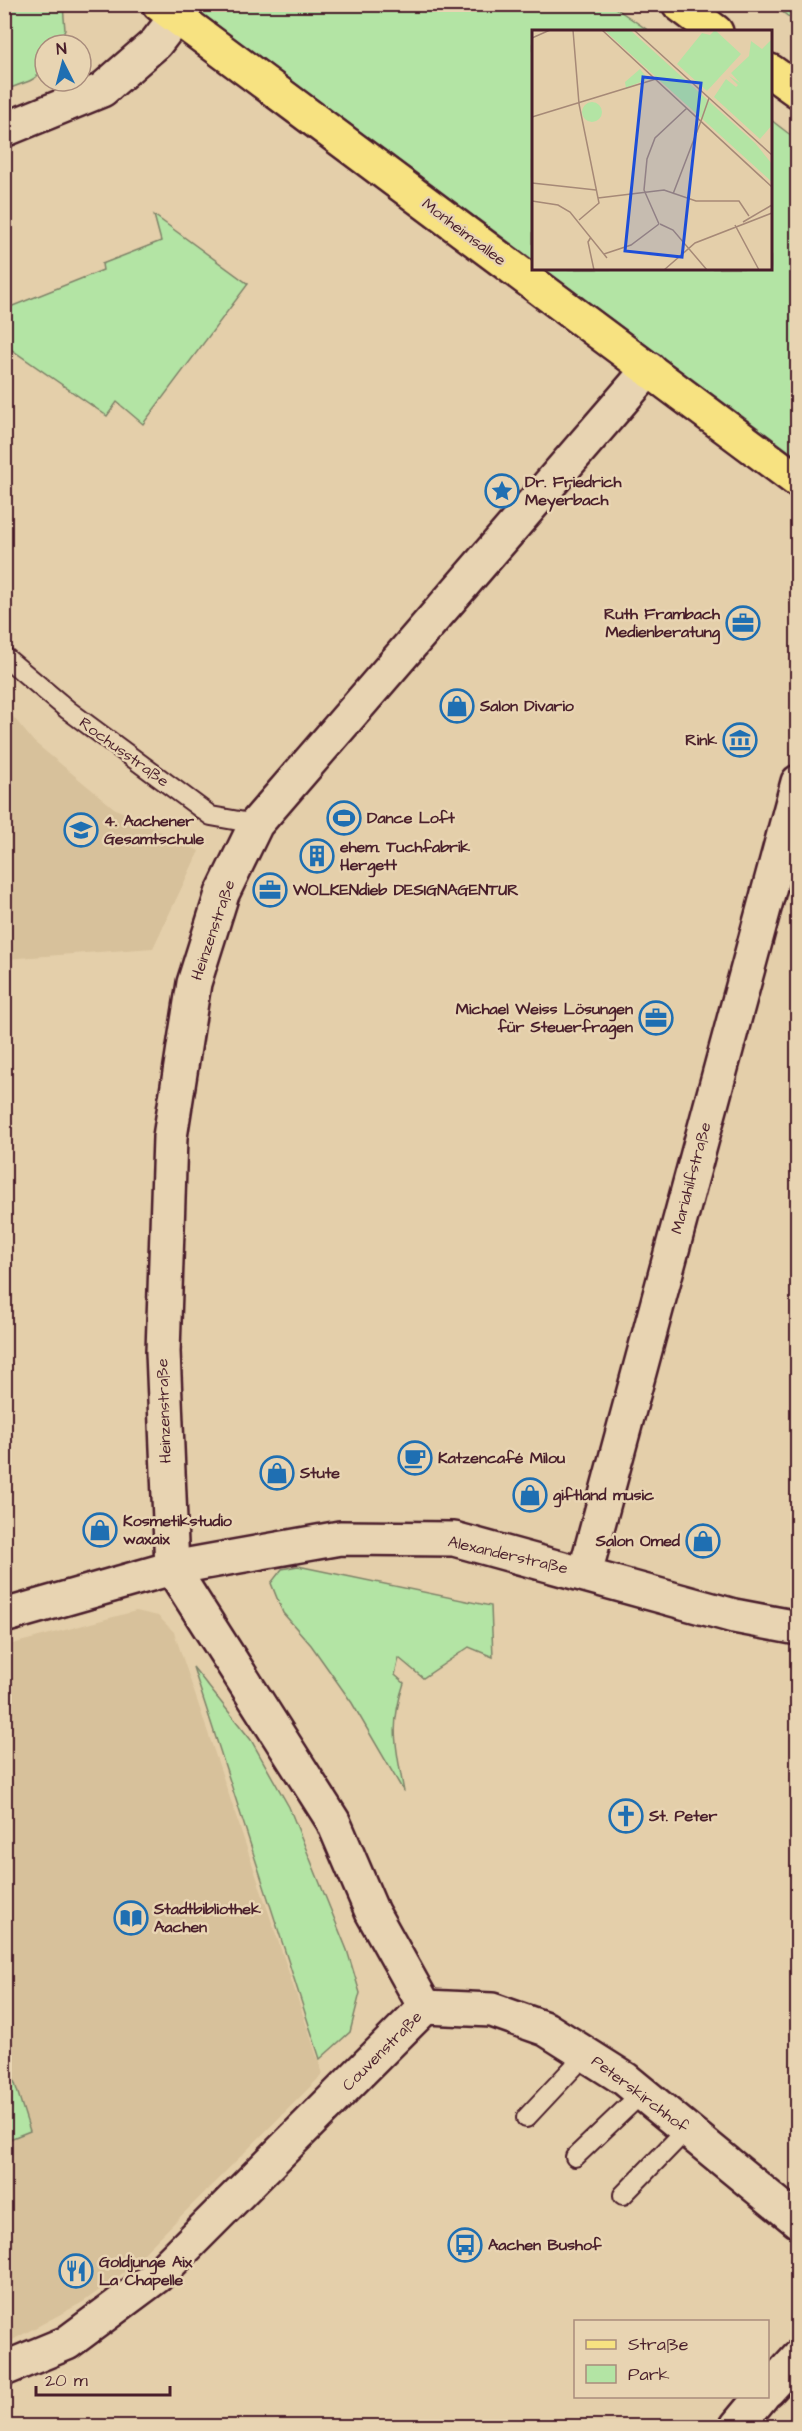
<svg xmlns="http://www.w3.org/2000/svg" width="802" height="2431" font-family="'Architects Daughter',sans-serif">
<rect width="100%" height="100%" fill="#e4cfaa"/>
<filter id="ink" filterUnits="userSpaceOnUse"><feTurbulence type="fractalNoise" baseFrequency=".0167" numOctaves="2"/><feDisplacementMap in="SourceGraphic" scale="12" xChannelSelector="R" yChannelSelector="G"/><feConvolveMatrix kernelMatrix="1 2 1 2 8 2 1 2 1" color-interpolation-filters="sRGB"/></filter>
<g filter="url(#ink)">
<!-- built -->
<g fill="#d7c19b">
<path d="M5,707L34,742L114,808L199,851L153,948L5,959Z"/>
<path d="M136,1611L158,1616L174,1632L323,2074L127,2270L83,2302L5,2344V1646Z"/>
</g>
<!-- green -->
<g fill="#b3e4a4" stroke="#7e8268" stroke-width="1.5">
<path d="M5,4L63,5L65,30L57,45H45C45,82 35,78 5,90Z"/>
<path d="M190,5H611L649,31L534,32L533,260Z"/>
<path d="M773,5H797V23Z"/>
<path d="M771,120L797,140V457L544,269L770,268Z"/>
<path d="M154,215L248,284L143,424L117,402L107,416L5,345V309L103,270L102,264L161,241Z"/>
<path d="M298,1566L491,1606L493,1657L469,1647L423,1678L399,1658L395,1675L404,1683C389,1728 396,1746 404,1792L352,1703L311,1645L283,1613L271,1583L282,1569Z"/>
<path d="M193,1667L251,1740L289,1807L347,1950L360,1993L350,2032L320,2059Z"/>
<path d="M4,2049L30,2131L5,2141H4Z"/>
</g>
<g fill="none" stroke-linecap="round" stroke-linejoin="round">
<!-- service casing -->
<g stroke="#4a1f2b" stroke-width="22">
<g id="service">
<path d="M4,656L68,710L211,816L256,824"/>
<path d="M526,2118L586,2054"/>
<path d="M575,2157L642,2093"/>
<path d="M623,2195L687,2129"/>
</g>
</g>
<!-- minor casing -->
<g stroke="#4a1f2b" stroke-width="38">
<g id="minor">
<path d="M4,130L102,90L156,43L176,17"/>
<path d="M585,1573L798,782"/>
<path d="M4,1616L172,1568L340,1538L454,1539L734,1616L798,1628"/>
<path d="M425,2007L372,1912L333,1821L172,1568L163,1352L170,1137L194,983L222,894L256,824L649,369"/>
<path d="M425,2007L492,2010L546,2029L625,2079L798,2221"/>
<path d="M4,2369L67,2343L157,2276L425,2007"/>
</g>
</g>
<!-- tertiary casing -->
<g stroke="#4a1f2b" stroke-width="38">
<g id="tertiary">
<path d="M768,2390L798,2357"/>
<path d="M737,2426L762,2396"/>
</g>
</g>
<!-- primary casing -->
<g stroke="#4a1f2b" stroke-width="38">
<g id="primary">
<path d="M159,4L798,481"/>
<path d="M679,4L716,32"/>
<path d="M770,71L798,91"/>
</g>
</g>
<!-- service -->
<use href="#service" stroke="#e8d4b2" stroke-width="18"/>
<!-- minor -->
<use href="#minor" stroke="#e8d4b2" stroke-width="33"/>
<!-- tertiary -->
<use href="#tertiary" stroke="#e8d4b2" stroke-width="33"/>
<!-- primary -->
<use href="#primary" stroke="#f7e281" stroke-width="33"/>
</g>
</g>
<!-- icons -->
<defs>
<g id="sight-ring" transform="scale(1.725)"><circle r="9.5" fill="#e8d4b2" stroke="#1f6fb2" stroke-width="1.5"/><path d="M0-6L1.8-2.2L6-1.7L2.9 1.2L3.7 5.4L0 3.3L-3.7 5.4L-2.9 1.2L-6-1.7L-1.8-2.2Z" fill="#1f6fb2"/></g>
<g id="office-ring" transform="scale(1.725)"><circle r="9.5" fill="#e8d4b2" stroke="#1f6fb2" stroke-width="1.5"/><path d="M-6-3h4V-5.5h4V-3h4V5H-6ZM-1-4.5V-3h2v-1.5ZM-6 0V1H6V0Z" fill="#1f6fb2"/></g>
<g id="shop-ring" transform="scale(1.725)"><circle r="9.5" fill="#e8d4b2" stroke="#1f6fb2" stroke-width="1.5"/><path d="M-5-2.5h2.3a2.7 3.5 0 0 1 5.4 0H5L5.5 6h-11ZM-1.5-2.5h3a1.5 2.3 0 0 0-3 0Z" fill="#1f6fb2"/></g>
<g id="museum-ring" transform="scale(1.725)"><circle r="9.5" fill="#e8d4b2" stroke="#1f6fb2" stroke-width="1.5"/><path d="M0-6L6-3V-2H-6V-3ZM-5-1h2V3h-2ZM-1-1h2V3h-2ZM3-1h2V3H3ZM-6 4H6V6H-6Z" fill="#1f6fb2"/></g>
<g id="stadium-ring" transform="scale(1.725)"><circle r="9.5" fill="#e8d4b2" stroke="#1f6fb2" stroke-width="1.5"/><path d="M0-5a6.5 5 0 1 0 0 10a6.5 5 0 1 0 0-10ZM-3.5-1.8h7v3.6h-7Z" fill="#1f6fb2"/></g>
<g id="school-ring" transform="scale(1.725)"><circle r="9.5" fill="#e8d4b2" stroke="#1f6fb2" stroke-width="1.5"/><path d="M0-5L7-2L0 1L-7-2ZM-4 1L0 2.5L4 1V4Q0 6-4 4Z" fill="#1f6fb2"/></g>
<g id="building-ring" transform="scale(1.725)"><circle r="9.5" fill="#e8d4b2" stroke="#1f6fb2" stroke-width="1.5"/><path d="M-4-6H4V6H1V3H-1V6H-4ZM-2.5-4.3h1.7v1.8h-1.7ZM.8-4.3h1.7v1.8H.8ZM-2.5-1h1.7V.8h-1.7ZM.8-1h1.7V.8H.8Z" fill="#1f6fb2"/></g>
<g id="cafe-ring" transform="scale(1.725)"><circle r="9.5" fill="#e8d4b2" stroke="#1f6fb2" stroke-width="1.5"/><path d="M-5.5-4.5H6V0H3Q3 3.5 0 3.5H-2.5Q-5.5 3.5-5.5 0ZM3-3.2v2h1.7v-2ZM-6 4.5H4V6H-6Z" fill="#1f6fb2"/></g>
<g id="church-ring" transform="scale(1.725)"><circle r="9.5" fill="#e8d4b2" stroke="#1f6fb2" stroke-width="1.5"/><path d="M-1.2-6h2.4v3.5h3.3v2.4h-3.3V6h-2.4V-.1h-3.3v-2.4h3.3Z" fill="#1f6fb2"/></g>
<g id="library-ring" transform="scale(1.725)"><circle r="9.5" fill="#e8d4b2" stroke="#1f6fb2" stroke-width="1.5"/><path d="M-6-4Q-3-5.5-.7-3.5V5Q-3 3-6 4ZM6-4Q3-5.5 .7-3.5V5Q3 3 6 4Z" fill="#1f6fb2"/></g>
<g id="bus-ring" transform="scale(1.725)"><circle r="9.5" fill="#e8d4b2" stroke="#1f6fb2" stroke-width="1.5"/><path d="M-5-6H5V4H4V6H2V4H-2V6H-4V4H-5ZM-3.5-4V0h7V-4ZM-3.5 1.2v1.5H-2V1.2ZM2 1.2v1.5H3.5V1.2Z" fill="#1f6fb2"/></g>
<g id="restaurant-ring" transform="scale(1.725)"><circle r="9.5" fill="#e8d4b2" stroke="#1f6fb2" stroke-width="1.5"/><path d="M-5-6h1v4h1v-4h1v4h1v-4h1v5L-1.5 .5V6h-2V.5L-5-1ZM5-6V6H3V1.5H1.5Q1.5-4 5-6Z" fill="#1f6fb2"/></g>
</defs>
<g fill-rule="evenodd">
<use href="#sight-ring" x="502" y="491"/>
<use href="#office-ring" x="743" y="623"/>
<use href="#shop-ring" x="457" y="706"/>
<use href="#museum-ring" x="740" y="740"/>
<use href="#stadium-ring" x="344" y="818"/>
<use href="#school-ring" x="81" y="830"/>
<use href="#building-ring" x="317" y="856"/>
<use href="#office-ring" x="270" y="890"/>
<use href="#office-ring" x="656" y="1018"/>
<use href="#cafe-ring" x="415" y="1458"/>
<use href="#shop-ring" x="277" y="1473"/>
<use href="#shop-ring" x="530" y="1495"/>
<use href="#shop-ring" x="100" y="1530"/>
<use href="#shop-ring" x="703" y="1541"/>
<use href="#church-ring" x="626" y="1816"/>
<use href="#library-ring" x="131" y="1918"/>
<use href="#bus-ring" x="465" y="2245"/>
<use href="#restaurant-ring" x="76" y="2271"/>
</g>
<g text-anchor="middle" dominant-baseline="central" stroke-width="5" stroke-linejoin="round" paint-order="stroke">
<!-- street labels -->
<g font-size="16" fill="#4a1f2b" stroke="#e8d4b2">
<text transform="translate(464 232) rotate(37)">Monheimsallee</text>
<text transform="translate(124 752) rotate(36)">Rochusstraße</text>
<text transform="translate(213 930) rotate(-71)">Heinzenstraße</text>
<text transform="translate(691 1178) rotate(-75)">Mariahilfstraße</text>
<text transform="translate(164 1411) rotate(-92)">Heinzenstraße</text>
<text transform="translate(508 1555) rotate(13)">Alexanderstraße</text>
<text transform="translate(382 2051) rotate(-45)">Couvenstraße</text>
<text transform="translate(640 2094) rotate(37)">Peterskirchhof</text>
</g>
<!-- poi labels -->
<g font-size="16" font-weight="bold" fill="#4a1f2b" stroke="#e8d4b2" text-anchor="start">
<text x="525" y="482">Dr. Friedrich<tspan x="525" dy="18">Meyerbach</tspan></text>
<text x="720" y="614" text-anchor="end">Ruth Frambach<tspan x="720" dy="18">Medienberatung</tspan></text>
<text x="480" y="706">Salon Divario</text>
<text x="717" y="740" text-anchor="end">Rink</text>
<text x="367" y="818">Dance Loft</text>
<text x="104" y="821">4. Aachener<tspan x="104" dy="18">Gesamtschule</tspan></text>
<text x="340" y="847">ehem. Tuchfabrik<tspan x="340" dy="18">Hergett</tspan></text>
<text x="293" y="890">WOLKENdieb DESIGNAGENTUR</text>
<text x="633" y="1009" text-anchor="end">Michael Weiss Lösungen<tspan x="633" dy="18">für Steuerfragen</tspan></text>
<text x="438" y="1458">Katzencafé Milou</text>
<text x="300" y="1473">Stute</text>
<text x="553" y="1495">giftland music</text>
<text x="123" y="1521">Kosmetikstudio<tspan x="123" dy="18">waxaix</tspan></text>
<text x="680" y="1541" text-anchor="end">Salon Omed</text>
<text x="649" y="1816">St. Peter</text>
<text x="154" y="1909">Stadtbibliothek<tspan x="154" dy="18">Aachen</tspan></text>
<text x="488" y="2245">Aachen Bushof</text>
<text x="99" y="2262">Goldjunge Aix<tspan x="99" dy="18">La Chapelle</tspan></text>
</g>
</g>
<!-- overview -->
<g transform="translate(532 30)">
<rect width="240" height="240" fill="#e4cfaa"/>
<path d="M72,0H98L223,113L240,134V152ZM183,0L209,24L175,61L145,34L170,3L178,5ZM240,9V95L228,109L182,67L194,49L204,57L206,55L197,46L208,53L199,43L217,26L219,11L230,19ZM108,39L116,49L94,58L93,52ZM50 82a10 10 0 1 1 20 0a10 10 0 1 1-20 0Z" fill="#b3e4a4"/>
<path fill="none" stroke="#a68977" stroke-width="1.5" d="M41,0L47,74L67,173L47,190M70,0L240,157M102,0L240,125M0,8L18,0M0,87L124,49M169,91L177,68M0,153L64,160M141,164L169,91M66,168L132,160L164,171H207L217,186M0,171L26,175L38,182L75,228M211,192L240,175M127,194L112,160L115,129L123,108L155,78M128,194L141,200L175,240M203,195L227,240M59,207L56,212L62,240M72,224L99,215L127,194M132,240L163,213L240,183"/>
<path fill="#1d4ed8" fill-opacity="0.15" stroke="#1d4ed8" stroke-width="3" d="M111,47L169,53L150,227L93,221Z"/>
<rect width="240" height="240" fill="none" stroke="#4a1f2b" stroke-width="3"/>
</g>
<!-- margin -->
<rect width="802" height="2431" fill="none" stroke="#e8d4b2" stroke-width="24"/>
<rect x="12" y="12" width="778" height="2407" fill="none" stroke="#4a1f2b" stroke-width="2" filter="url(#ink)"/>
<!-- legend -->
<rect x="574" y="2320" width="195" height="78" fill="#e8d4b2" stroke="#a98c7c" stroke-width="1.5"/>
<rect x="586" y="2340" width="30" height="9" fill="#f7e281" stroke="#a98c7c" stroke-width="1.5"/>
<text x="628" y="2350" font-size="18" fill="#4a1f2b">Straße</text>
<rect x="586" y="2365" width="30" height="18" fill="#b3e4a4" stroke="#a98c7c" stroke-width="1.5"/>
<text x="628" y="2380" font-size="18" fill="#4a1f2b">Park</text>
<!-- north arrow -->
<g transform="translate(63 63) rotate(354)"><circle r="28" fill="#e8d4b2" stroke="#a98c7c" stroke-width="1.5"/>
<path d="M0-4.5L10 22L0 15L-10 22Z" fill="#1f6fb2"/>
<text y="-9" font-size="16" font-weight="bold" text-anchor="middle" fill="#4a1f2b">N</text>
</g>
<!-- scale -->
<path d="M36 2386v9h134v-9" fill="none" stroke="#4a1f2b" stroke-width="3"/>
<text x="45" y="2386" font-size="18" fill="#4a1f2b" stroke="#e8d4b2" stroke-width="4.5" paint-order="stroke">20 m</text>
</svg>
